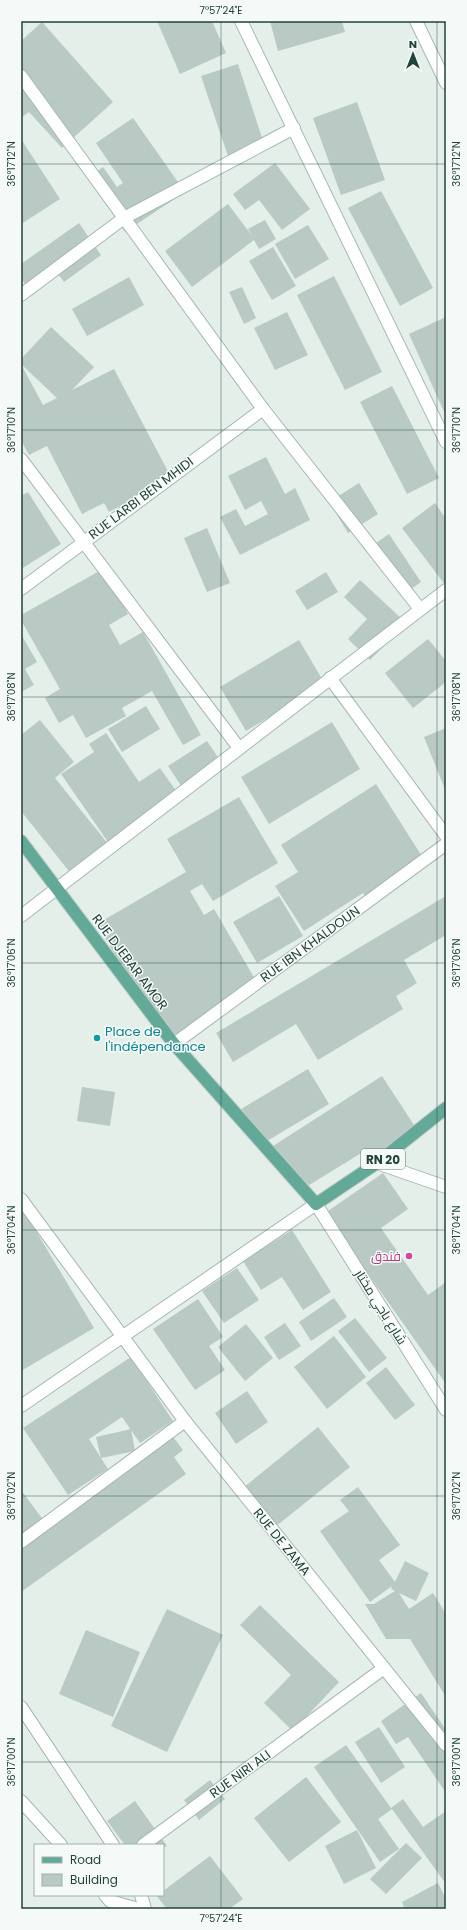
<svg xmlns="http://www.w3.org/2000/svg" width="467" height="1930" font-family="Poppins,Cairo,sans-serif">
<rect width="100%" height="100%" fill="#e4efea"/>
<!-- building -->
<g fill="#b8cac3">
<path d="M157,21H212L226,53L180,74Z"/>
<path d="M270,21H342L345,32L278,51Z"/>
<path d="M42,22L113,102L62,148L29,112L22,117L21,116V41Z"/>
<path d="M238,64L265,147L229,159L201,76Z"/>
<path d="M357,102L385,180L341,195L313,118Z"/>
<path d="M133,118L185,192L125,232L88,178L103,167L117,187L123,183L96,143Z"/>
<path d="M21,139L60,199L21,224Z"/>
<path d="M275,163L310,209L282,230L259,200L245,210L233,194Z"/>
<path d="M381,191L433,288L400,306L348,208Z"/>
<path d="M228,204L253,237L248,229L265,220L276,239L259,249L254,240L192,287L165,251Z"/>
<path d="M79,223L101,255L64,282L56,271L29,290L21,278V264Z"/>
<path d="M308,225L329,259L295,279L275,244Z"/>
<path d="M273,247L296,286L272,300L249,261Z"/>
<path d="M334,276L382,372L345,390L297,295Z"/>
<path d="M129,277L144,305L87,336L72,309Z"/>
<path d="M242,287L256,318L244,324L229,292Z"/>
<path d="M287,312L308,355L275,370L254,328Z"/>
<path d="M446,317V416L409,334Z"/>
<path d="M51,327L94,367L72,390L114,369L172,479L109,512L104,503L82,514L47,446L29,455L21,440V366H22L43,405L57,398L21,364V359Z"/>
<path d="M392,386L439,478L407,494L360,402Z"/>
<path d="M266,457L285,494L295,488L310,520L240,555L220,517L236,509L245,526L268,514L261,501L245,510L228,476Z"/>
<path d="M359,483L378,514L348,533L329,502Z"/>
<path d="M28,492L61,544L21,569V496Z"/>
<path d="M435,503L446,519V586L402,528Z"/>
<path d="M207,528L230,583L207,592L184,538Z"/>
<path d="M389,534L421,582L401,596L369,548Z"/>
<path d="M103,569L128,614L109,625L120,645L143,632L201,735L183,745L152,691L122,708L126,716L86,738L73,715L59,723L45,698L60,689L21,620V615Z"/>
<path d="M326,572L338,592L307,610L295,591Z"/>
<path d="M360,580L402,619L382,640L386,644L370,660L348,639L367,619L344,597Z"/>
<path d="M21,634L37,662L25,669L34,685L21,692Z"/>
<path d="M428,639L446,661V682L413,708L385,673Z"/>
<path d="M299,640L325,684L246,731L220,687Z"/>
<path d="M146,706L160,729L122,752L108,729Z"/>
<path d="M40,720L74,762L55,778L109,845L72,875L21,811V735Z"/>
<path d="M332,722L360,769L269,824L241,777Z"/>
<path d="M446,728V792L424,737Z"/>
<path d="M106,733L139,782L160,768L179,795L108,842L61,774L94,752L89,744Z"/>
<path d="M207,741L221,762L182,787L168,766Z"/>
<path d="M376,784L425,861L366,898L363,893L304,931L275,886L298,872L281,845Z"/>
<path d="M239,797L278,863L213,901L202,884L190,891L204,915L214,909L259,986L166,1041L97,924L186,872L167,839Z"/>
<path d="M279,896L303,936L257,963L233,922Z"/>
<path d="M446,896V935L404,960L417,983L396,996L403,1009L318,1060L296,1024L233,1062L216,1033Z"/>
<path d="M308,1069L329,1104L262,1144L241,1109Z"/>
<path d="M382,1076L416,1128L368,1159L363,1152L301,1190L273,1146Z"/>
<path d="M82,1087L115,1092L110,1126L77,1121Z"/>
<path d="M383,1173L408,1209L381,1228L428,1295L446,1282V1384L325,1213Z"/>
<path d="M24,1211L94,1328L21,1371V1213Z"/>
<path d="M292,1230L331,1292L303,1310L282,1277L261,1290L243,1261Z"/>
<path d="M237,1268L259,1300L224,1323L202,1291Z"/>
<path d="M334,1298L347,1317L311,1341L299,1322Z"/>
<path d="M198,1299L223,1337L209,1346L225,1370L195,1390L153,1329Z"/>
<path d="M355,1318L387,1358L369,1372L338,1331Z"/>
<path d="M285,1323L301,1346L279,1360L264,1337Z"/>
<path d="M246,1324L273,1358L245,1381L218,1347Z"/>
<path d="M334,1336L366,1377L327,1409L294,1367Z"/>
<path d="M131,1357L173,1421L140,1443L122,1417L89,1439L101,1458L96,1437L131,1429L135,1451L101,1458L108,1469L68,1495L23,1428Z"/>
<path d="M386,1367L415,1405L395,1420L366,1383Z"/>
<path d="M247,1391L268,1422L236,1444L215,1413Z"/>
<path d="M318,1427L350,1467L270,1531L238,1492Z"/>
<path d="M171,1434L183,1450L174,1457L186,1474L21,1592V1490L44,1521Z"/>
<path d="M358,1487L400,1545L379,1560L395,1582L405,1561L429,1573L416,1601L399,1593L409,1609L433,1593L446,1614V1697L410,1639H386L365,1604H374L395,1591L391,1589L392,1586L370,1602L320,1531L349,1511L340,1500Z"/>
<path d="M260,1605L339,1682L308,1715L316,1723L301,1739L264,1703L291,1675L240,1625Z"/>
<path d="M167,1609L223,1635L167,1752L111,1726Z"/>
<path d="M86,1630L140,1652L113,1717L59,1694Z"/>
<path d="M421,1693L446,1730V1793L408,1737L396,1744L381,1721Z"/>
<path d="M379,1727L405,1767L381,1783L355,1742Z"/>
<path d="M346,1745L391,1808L403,1799L423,1827L446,1811V1884L392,1809L378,1819L399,1849L380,1862L314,1767Z"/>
<path d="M306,1777L341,1822L289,1862L254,1818Z"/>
<path d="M210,1780L225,1799L199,1820L184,1800Z"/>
<path d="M135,1801L167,1846L163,1848V1845H125L107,1821Z"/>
<path d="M357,1830L376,1868L344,1884L325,1846Z"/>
<path d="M406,1843L422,1858L386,1894L370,1879Z"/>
<path d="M210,1856L243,1899L229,1909H167L156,1895H163V1891Z"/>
<path d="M438,1883L446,1899V1909H405L402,1902Z"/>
</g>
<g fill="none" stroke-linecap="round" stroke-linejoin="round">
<!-- minor casing -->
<g stroke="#a6b8b1" stroke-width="14">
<g id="minor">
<path d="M241,21L446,442"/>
<path d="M416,21L446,83"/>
<path d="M21,76L263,409L420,609"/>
<path d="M21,295L124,218L294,128"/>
<path d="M21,459L239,748"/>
<path d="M21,589L263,409"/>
<path d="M330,678L446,836"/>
<path d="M21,916L446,590"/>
<path d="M174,1044L446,844"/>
<path d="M377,1163L446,1187"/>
<path d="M21,1199L185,1421L446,1745"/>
<path d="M21,1542L185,1421"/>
<path d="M21,1707L113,1845"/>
<path d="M21,1801L61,1845"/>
<path d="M143,1845L384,1668"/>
<path d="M105,1895L110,1901L138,1909"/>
<path d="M141,1895L145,1909"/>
</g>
</g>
<!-- tertiary casing -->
<g stroke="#a6b8b1" stroke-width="14">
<path id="tertiary" d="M21,1406L316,1204L446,1410"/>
</g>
<!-- primary casing -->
<g stroke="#c1cac8" stroke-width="14">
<path id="primary" d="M21,841L174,1044L316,1204L377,1163L446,1108"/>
</g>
<!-- minor -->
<use href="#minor" stroke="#fff" stroke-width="12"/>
<!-- tertiary -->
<use href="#tertiary" stroke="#fff" stroke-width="12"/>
<!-- primary -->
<use href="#primary" stroke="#63a997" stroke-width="12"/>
</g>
<!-- ticks -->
<path fill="none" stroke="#214339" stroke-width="1" stroke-opacity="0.45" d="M221,21V1909M437,21V1909M21,164H446M21,430H446M21,697H446M21,963H446M21,1230H446M21,1496H446M21,1762H446"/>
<!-- markers -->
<circle fill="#0f9aa8" stroke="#f5faf8" stroke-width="1.5" cx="97" cy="1038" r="4"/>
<circle fill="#d1479c" stroke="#f5faf8" stroke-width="1.5" cx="409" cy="1256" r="4"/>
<g text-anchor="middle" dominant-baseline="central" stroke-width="3" stroke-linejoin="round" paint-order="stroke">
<!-- shield labels -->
<rect fill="#f5faf8" stroke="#617a72" stroke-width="1" x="361" y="1149" width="44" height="20" rx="3"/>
<g font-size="12" font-weight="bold" fill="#214339">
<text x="383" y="1159">RN 20</text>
</g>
<!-- street labels -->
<g font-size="13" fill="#214339" stroke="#f5faf8">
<text transform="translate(141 498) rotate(-37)">RUE LARBI BEN MHIDI</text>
<text transform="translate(310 944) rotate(-36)">RUE IBN KHALDOUN</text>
<text transform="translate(130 962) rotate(53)">RUE DJEBAR AMOR</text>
<text transform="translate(381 1307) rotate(58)">شارع باجي مختار</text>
<text transform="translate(282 1542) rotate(51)">RUE DE ZAMA</text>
<text transform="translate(240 1774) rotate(-36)">RUE NIRI ALI</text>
</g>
<!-- culture labels -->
<g font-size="13" fill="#0d838f" stroke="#f5faf8" text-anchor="start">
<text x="105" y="1031">Place de<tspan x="105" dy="15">l'indépendance</tspan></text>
</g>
<!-- hotel labels -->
<g font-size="13" fill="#b23c85" stroke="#f5faf8" text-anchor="end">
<text x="401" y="1256">فندق</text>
</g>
</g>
<!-- border -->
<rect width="467" height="1930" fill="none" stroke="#f5faf8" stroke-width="44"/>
<!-- legend -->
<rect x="34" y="1844" width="130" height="52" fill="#f5faf8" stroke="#a0b1ac"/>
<rect x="42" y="1857" width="20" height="6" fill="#63a997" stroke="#a0b1ac"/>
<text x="70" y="1864" font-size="12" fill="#214339">Road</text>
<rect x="42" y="1874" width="20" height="12" fill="#b8cac3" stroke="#a0b1ac"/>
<text x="70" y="1884" font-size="12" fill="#214339">Building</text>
<!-- north arrow -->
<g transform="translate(413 54)" stroke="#f5faf8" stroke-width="3" paint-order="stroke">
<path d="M0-3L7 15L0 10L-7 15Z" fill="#214339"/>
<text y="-6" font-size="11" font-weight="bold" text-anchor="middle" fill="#214339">N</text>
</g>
<rect x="22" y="22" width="423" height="1886" fill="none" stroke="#214339" stroke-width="1.5"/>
<g font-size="10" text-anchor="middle" fill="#214339">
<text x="221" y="14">7°57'24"E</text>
<text transform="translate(11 164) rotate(-90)" y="4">36°17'12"N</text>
<text transform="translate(456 164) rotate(-90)" y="4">36°17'12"N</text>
<text transform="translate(11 430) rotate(-90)" y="4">36°17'10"N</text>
<text transform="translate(456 430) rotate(-90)" y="4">36°17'10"N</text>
<text transform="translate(11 697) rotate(-90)" y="4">36°17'08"N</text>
<text transform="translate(456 697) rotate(-90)" y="4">36°17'08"N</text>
<text transform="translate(11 963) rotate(-90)" y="4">36°17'06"N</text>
<text transform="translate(456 963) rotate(-90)" y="4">36°17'06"N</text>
<text transform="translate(11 1230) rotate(-90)" y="4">36°17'04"N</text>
<text transform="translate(456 1230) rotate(-90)" y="4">36°17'04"N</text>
<text transform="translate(11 1496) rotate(-90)" y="4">36°17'02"N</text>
<text transform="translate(456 1496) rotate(-90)" y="4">36°17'02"N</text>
<text transform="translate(11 1762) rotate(-90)" y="4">36°17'00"N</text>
<text transform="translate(456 1762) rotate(-90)" y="4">36°17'00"N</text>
<text x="221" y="1922">7°57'24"E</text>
</g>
</svg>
